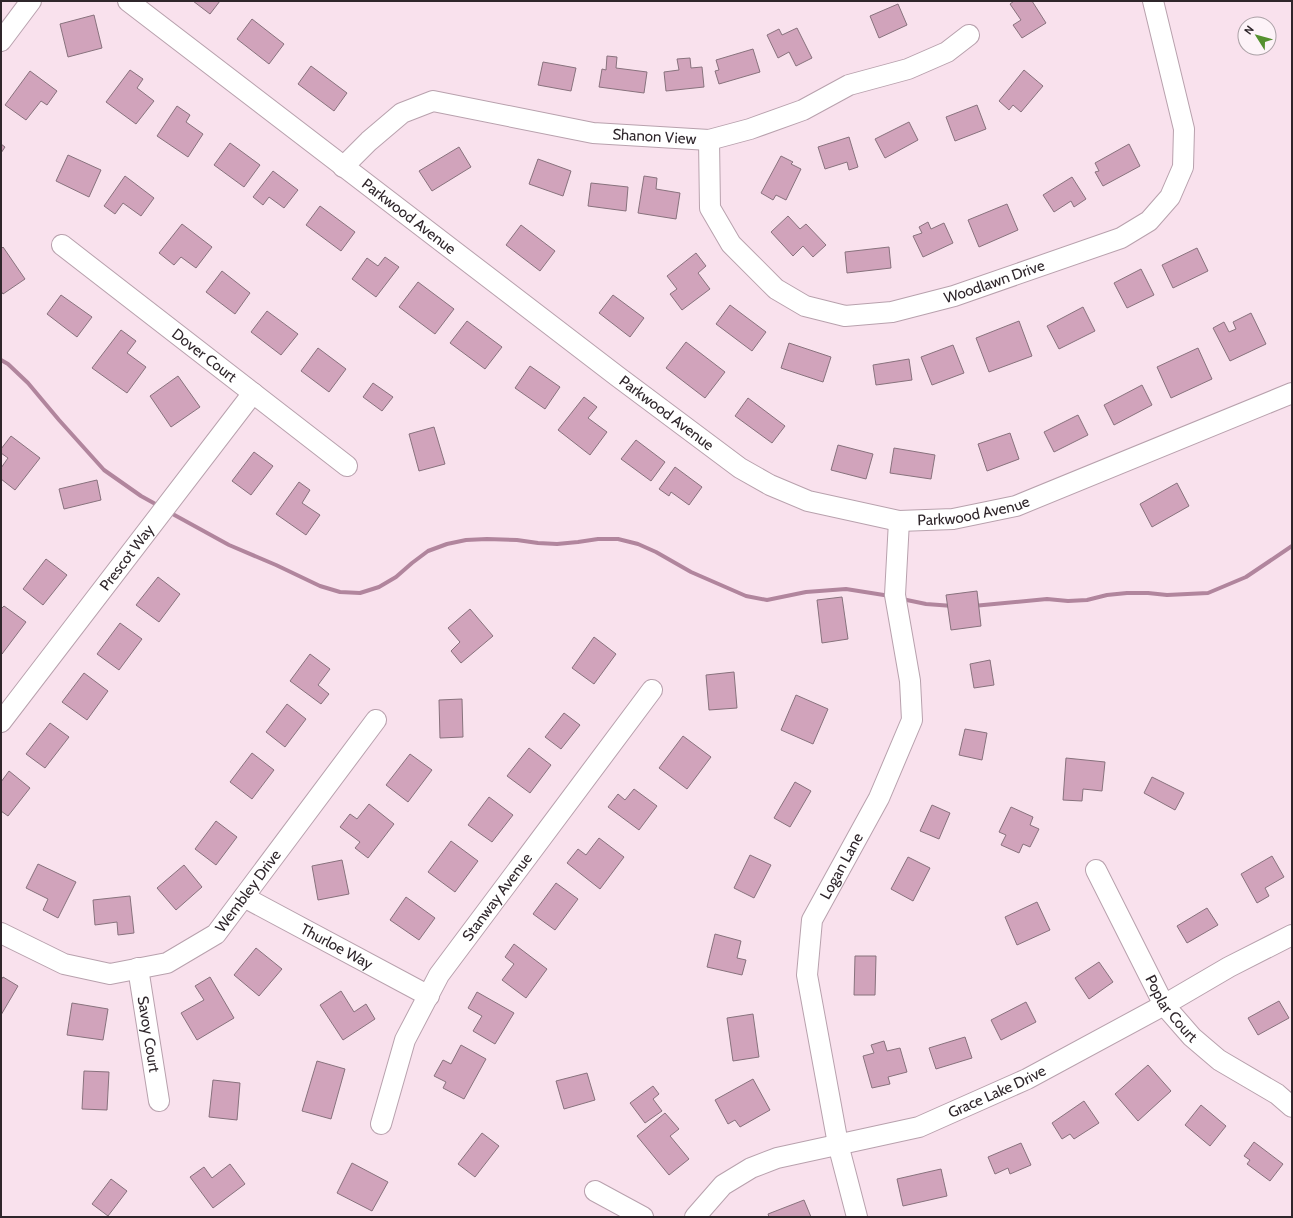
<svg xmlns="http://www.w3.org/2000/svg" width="1293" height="1218" font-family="Cabin,sans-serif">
<rect width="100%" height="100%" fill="#f9e1ed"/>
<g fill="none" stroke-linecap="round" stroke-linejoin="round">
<!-- stream -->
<g stroke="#b1859d" stroke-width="4">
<path d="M1,360L8,364L28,383L59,420L104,470L141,496L159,506"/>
<path d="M169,512L229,545L276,565L320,586L340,592L360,593L379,587L396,577L412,563L428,551L447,544L466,540L487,539L517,540L538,543L557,544L578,542L598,539H618L638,544L656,552L691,572L746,596L767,600L806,592L846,589L890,596"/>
<path d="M902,599L926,604L953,606"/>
<path d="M973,606L1047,599L1068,601L1087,600L1107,595L1127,593H1148L1167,595L1208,593L1246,577L1292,546"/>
</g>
</g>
<!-- building -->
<g fill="#d1a3bb" stroke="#88727d">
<path d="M193,1H220L210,14Z"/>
<path d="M1014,1H1032L1046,23L1022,38L1013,25L1021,20L1010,4Z"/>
<path d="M898,4L907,25L879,38L870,16Z"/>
<path d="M94,15L102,48L68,57L60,24Z"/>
<path d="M252,19L284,44L269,64L237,39Z"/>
<path d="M797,28L812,58L796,66L789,52L778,58L767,35L779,29L782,35Z"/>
<path d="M753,49L760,72L719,84L715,71L719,70L716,60Z"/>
<path d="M607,56L617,57L616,68L647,72L644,93L599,87L602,69L606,70Z"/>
<path d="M690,58L691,68L702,67L704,87L666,91L664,72L679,70L677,59Z"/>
<path d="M543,62L576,68L571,91L538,85Z"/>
<path d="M311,66L347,93L334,111L298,84Z"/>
<path d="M130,70L143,79L137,88L154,101L136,124L106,102Z"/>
<path d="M1024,70L1043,86L1021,112L1013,105L1009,110L999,101Z"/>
<path d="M30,71L57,91L47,105L41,101L26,120L5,105Z"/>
<path d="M977,105L986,129L955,141L946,117Z"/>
<path d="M177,106L190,115L186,122L203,134L188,157L157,136Z"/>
<path d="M909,122L918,140L885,158L875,139Z"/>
<path d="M849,137L858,167L849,170L847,162L825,169L818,147Z"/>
<path d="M230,143L260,165L244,187L214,165Z"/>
<path d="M1,144L5,147L1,153Z"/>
<path d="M1129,144L1140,166L1103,186L1095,172L1099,171L1095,163Z"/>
<path d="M459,147L471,167L432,191L419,171Z"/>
<path d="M68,155L101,170L89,197L56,181Z"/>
<path d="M781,156L793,162L791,164L801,169L786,200L776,195L773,200L761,193Z"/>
<path d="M538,159L571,171L563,196L529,184Z"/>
<path d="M273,171L298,190L284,208L269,197L263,205L253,197Z"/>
<path d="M125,176L154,198L141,216L123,203L115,214L104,206Z"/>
<path d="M644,176L657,178L656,189L680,193L676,219L638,213Z"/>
<path d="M1072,177L1086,199L1074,207L1071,201L1054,212L1043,195Z"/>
<path d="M591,183L628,187L626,211L588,206Z"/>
<path d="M1007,204L1018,230L979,247L968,220Z"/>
<path d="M320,206L355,232L341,251L306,225Z"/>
<path d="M788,216L800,229L806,224L826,245L813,257L803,246L793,256L771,232Z"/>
<path d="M928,222L931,229L944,223L953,243L923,257L913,236L922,233L919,227Z"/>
<path d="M182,224L212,247L196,268L181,257L174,265L159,253Z"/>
<path d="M521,225L555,251L540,271L506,245Z"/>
<path d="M3,247L25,279L3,294L1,291V249Z"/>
<path d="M889,247L891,268L847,273L845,252Z"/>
<path d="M1197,248L1208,271L1173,288L1162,265Z"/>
<path d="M696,253L706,266L698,273L710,289L682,310L670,294L677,289L667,276Z"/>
<path d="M385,257L399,267L376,297L352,279L367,258L378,266Z"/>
<path d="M1141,269L1154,295L1127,308L1114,283Z"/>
<path d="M222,271L250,293L235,314L206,292Z"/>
<path d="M418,282L454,309L435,334L399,307Z"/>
<path d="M61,295L92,317L77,337L47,314Z"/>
<path d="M613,295L644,318L630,337L599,313Z"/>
<path d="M730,305L766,332L752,351L716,324Z"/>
<path d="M1083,307L1095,331L1059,349L1047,326Z"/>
<path d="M267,311L298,334L281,355L251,332Z"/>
<path d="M1251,313L1266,344L1230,361L1213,328L1224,322L1229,332L1236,329L1233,322Z"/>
<path d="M467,321L502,347L485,369L450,343Z"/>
<path d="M1019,321L1032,356L989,372L976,338Z"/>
<path d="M121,330L136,341L127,353L146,367L127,393L92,368Z"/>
<path d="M686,342L725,372L705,398L666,368Z"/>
<path d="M789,343L831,357L823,382L781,368Z"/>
<path d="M953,345L964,373L932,385L921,357Z"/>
<path d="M318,348L346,369L329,392L301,371Z"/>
<path d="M1198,348L1212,379L1171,398L1157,367Z"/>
<path d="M909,359L912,380L876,385L873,365Z"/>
<path d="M530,366L560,387L545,409L515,388Z"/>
<path d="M178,376L200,407L171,427L150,396Z"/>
<path d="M373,383L393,397L382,411L363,397Z"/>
<path d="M1142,385L1152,405L1114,425L1104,405Z"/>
<path d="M584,397L597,407L588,418L607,432L590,455L558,430Z"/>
<path d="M748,398L785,426L772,443L735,416Z"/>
<path d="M1078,415L1088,435L1054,452L1044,432Z"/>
<path d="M434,427L445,464L419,471L409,434Z"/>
<path d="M1010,433L1019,459L987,471L978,444Z"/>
<path d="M11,436L40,458L15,490L1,479V468L8,458L1,453V449Z"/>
<path d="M636,440L665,462L651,481L621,459Z"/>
<path d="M838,445L873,454L866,479L831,470Z"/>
<path d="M894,448L935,455L931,479L890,473Z"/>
<path d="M254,452L273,466L251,495L232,481Z"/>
<path d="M675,467L702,487L689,505L671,492L669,496L659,489Z"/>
<path d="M97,480L101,500L64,509L59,489Z"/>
<path d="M299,482L310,490L302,503L320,515L306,535L276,514Z"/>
<path d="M1177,483L1189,506L1152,527L1140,504Z"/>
<path d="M46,559L67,575L43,605L23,589Z"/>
<path d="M158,577L180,594L159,622L136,605Z"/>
<path d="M977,591L981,626L951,630L946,595Z"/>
<path d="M842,597L848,639L822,643L817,600Z"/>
<path d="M4,606L26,622L2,654L1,653V609Z"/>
<path d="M470,609L493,636L461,663L451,651L460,642L448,628Z"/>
<path d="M120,623L142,639L119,670L97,654Z"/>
<path d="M594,637L616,654L594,684L572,668Z"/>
<path d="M310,654L330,669L318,685L329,694L321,704L290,681Z"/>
<path d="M990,660L994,685L974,688L970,664Z"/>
<path d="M734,672L737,708L709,710L706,675Z"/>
<path d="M84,673L108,691L87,720L62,702Z"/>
<path d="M796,695L828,709L813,744L781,730Z"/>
<path d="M462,699L463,737L440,738L439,700Z"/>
<path d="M287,704L306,719L285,747L266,732Z"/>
<path d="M564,713L580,725L561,749L545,737Z"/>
<path d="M50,723L69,737L45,768L26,754Z"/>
<path d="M965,729L987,733L982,760L959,755Z"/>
<path d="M683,736L711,757L687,789L659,768Z"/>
<path d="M529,748L551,765L530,793L507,776Z"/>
<path d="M252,753L274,770L252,799L230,782Z"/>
<path d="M410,754L432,770L408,802L386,785Z"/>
<path d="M1066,758L1105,762L1102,791L1083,789L1082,801L1063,800Z"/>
<path d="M9,771L30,788L8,816L1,811V782Z"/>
<path d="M1152,777L1184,793L1175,810L1144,793Z"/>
<path d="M795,782L811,791L790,827L774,818Z"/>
<path d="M634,789L657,806L639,830L608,807L618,794L625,800Z"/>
<path d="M489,797L513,815L492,842L468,825Z"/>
<path d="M369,804L394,824L368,858L355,848L360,842L340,827L350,814L357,819Z"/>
<path d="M932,805L950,813L939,839L920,831Z"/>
<path d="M1011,807L1033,817L1030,825L1039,829L1030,847L1023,844L1019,853L1001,845L1006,835L999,832Z"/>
<path d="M216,821L237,837L216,865L195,849Z"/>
<path d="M599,838L624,857L600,889L567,863L578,849L586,855Z"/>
<path d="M451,841L478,861L455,892L428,872Z"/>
<path d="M750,855L771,865L754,898L734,888Z"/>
<path d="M1272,856L1284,877L1265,888L1269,896L1257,903L1241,874Z"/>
<path d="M908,857L930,868L913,901L891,889Z"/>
<path d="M342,860L349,894L318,900L312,866Z"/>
<path d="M38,864L76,882L58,918L43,910L48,899L26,888Z"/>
<path d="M184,865L202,887L176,910L157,888Z"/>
<path d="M556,883L578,899L555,930L533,914Z"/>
<path d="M130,896L134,933L118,935L117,922L95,925L93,900Z"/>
<path d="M406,897L435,918L419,940L390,920Z"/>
<path d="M1037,902L1050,930L1017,945L1005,917Z"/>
<path d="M1207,908L1218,925L1187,943L1177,926Z"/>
<path d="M715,934L741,941L737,958L746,960L742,975L707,967Z"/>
<path d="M514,944L547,969L526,998L502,980L514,964L505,957Z"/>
<path d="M256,948L282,969L259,996L234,975Z"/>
<path d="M855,956H876L875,995H854Z"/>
<path d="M1099,962L1113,982L1089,999L1075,978Z"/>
<path d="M3,977L18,986L1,1015V980Z"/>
<path d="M210,977L234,1018L197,1040L181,1013L204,1000L195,986Z"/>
<path d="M341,991L354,1012L366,1004L375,1019L343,1040L320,1005Z"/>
<path d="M477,992L514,1013L495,1044L473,1031L482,1016L468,1008Z"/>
<path d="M1279,1001L1289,1018L1258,1035L1248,1018Z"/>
<path d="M1026,1002L1036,1022L1001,1040L991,1020Z"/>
<path d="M72,1003L108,1009L103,1040L67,1035Z"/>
<path d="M753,1014L759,1057L733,1061L727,1018Z"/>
<path d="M965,1037L972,1058L936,1069L929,1048Z"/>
<path d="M884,1041L887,1051L900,1048L907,1072L888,1077L890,1084L872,1088L863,1056L874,1053L871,1045Z"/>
<path d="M461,1045L486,1059L464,1099L443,1088L446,1082L434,1076L443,1060L451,1064Z"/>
<path d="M317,1061L345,1069L331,1119L302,1111Z"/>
<path d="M1148,1065L1171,1091L1138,1121L1115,1094Z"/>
<path d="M84,1071L109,1072L107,1110L82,1109Z"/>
<path d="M587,1073L595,1100L564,1109L556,1081Z"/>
<path d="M753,1079L770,1110L740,1127L735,1120L728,1124L715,1100Z"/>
<path d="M213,1080L240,1083L237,1120L209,1117Z"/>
<path d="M653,1086L659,1094L653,1099L662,1111L645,1123L630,1103Z"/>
<path d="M1084,1101L1099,1123L1074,1139L1070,1134L1062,1139L1052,1123Z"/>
<path d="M1201,1105L1226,1126L1210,1146L1185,1125Z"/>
<path d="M665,1113L679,1129L670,1136L689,1159L669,1175L637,1136Z"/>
<path d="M482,1133L499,1146L475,1177L458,1164Z"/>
<path d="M1254,1142L1283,1164L1270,1181L1247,1164L1250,1160L1244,1156Z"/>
<path d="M1021,1143L1031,1165L1010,1174L1008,1168L995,1174L988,1157Z"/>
<path d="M352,1163L388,1182L372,1211L337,1193Z"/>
<path d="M230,1164L245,1184L213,1208L190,1177L204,1167L212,1178Z"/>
<path d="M941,1169L947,1196L903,1206L897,1179Z"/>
<path d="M111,1179L127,1191L108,1216L92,1204Z"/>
<path d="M804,1200L811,1217H769L768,1214Z"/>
</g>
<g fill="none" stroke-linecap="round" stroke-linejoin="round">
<!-- minor casing -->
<g stroke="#b8a1ad" stroke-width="22">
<g id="minor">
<path id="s1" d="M128,1L617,376L740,468L770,485L808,501L899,521L953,519L1016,506L1292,393"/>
<path d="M1,41L31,1"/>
<path id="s2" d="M709,140L710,208L731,244L776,289L805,306L845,316L892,312L954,296L1121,238L1149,221L1170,197L1183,167L1184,129L1153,1"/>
<path id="s3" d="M343,167L369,141L402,113L433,101L593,133L709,140L750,129L803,110L849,85L908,69L947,52L969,35"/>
<path id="s4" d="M62,245L347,466"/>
<path id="s5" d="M1,722L253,393"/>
<path id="s6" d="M1096,870L1164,1005L1192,1037L1219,1060L1277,1094L1292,1107"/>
<path id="s7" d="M244,897L429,996"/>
<path id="s8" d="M1,933L64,964L110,974L167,963L216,934L376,720"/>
<path id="s9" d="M138,968L159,1101"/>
<path id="s10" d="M381,1124L405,1040L439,975L652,690"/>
<path d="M595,1191L643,1217"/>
<path id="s11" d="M695,1217L723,1185L751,1168L777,1158L919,1127L1027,1079L1164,1005L1229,967L1292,935"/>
<path id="s12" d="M857,1217L838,1144L807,975L812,920L879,798L912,720L910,681L895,595L899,521"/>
</g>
</g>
<!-- minor -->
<use href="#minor" stroke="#fff" stroke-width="20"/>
</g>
<g text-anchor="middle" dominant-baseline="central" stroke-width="4" stroke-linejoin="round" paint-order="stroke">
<!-- street labels -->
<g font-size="15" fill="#2f262b" stroke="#fdf3f8">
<text stroke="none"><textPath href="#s3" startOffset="338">Shanon View</textPath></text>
<text stroke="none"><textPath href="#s1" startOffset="354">Parkwood Avenue</textPath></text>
<text stroke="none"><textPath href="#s2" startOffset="402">Woodlawn Drive</textPath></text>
<text stroke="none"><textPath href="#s4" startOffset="180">Dover Court</textPath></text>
<text stroke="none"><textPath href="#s1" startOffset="678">Parkwood Avenue</textPath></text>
<text stroke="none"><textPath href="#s1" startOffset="1014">Parkwood Avenue</textPath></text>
<text stroke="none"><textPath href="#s5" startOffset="207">Prescot Way</textPath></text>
<text stroke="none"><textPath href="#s12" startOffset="364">Logan Lane</textPath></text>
<text stroke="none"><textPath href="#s8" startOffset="286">Wembley Drive</textPath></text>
<text stroke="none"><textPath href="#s10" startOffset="258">Stanway Avenue</textPath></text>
<text stroke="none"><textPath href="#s7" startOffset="105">Thurloe Way</textPath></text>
<text stroke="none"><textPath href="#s6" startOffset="158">Poplar Court</textPath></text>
<text stroke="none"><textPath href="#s9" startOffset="67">Savoy Court</textPath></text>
<text stroke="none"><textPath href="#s11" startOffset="334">Grace Lake Drive</textPath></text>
</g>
</g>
<!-- border -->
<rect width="1293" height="1218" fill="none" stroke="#2f262b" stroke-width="4"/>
<!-- north arrow -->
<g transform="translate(1257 36) rotate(307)"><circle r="19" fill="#fdf3f8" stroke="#aba1a6"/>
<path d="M0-3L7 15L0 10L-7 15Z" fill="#55902f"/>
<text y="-6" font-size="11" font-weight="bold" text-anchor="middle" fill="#2f262b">N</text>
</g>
</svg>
